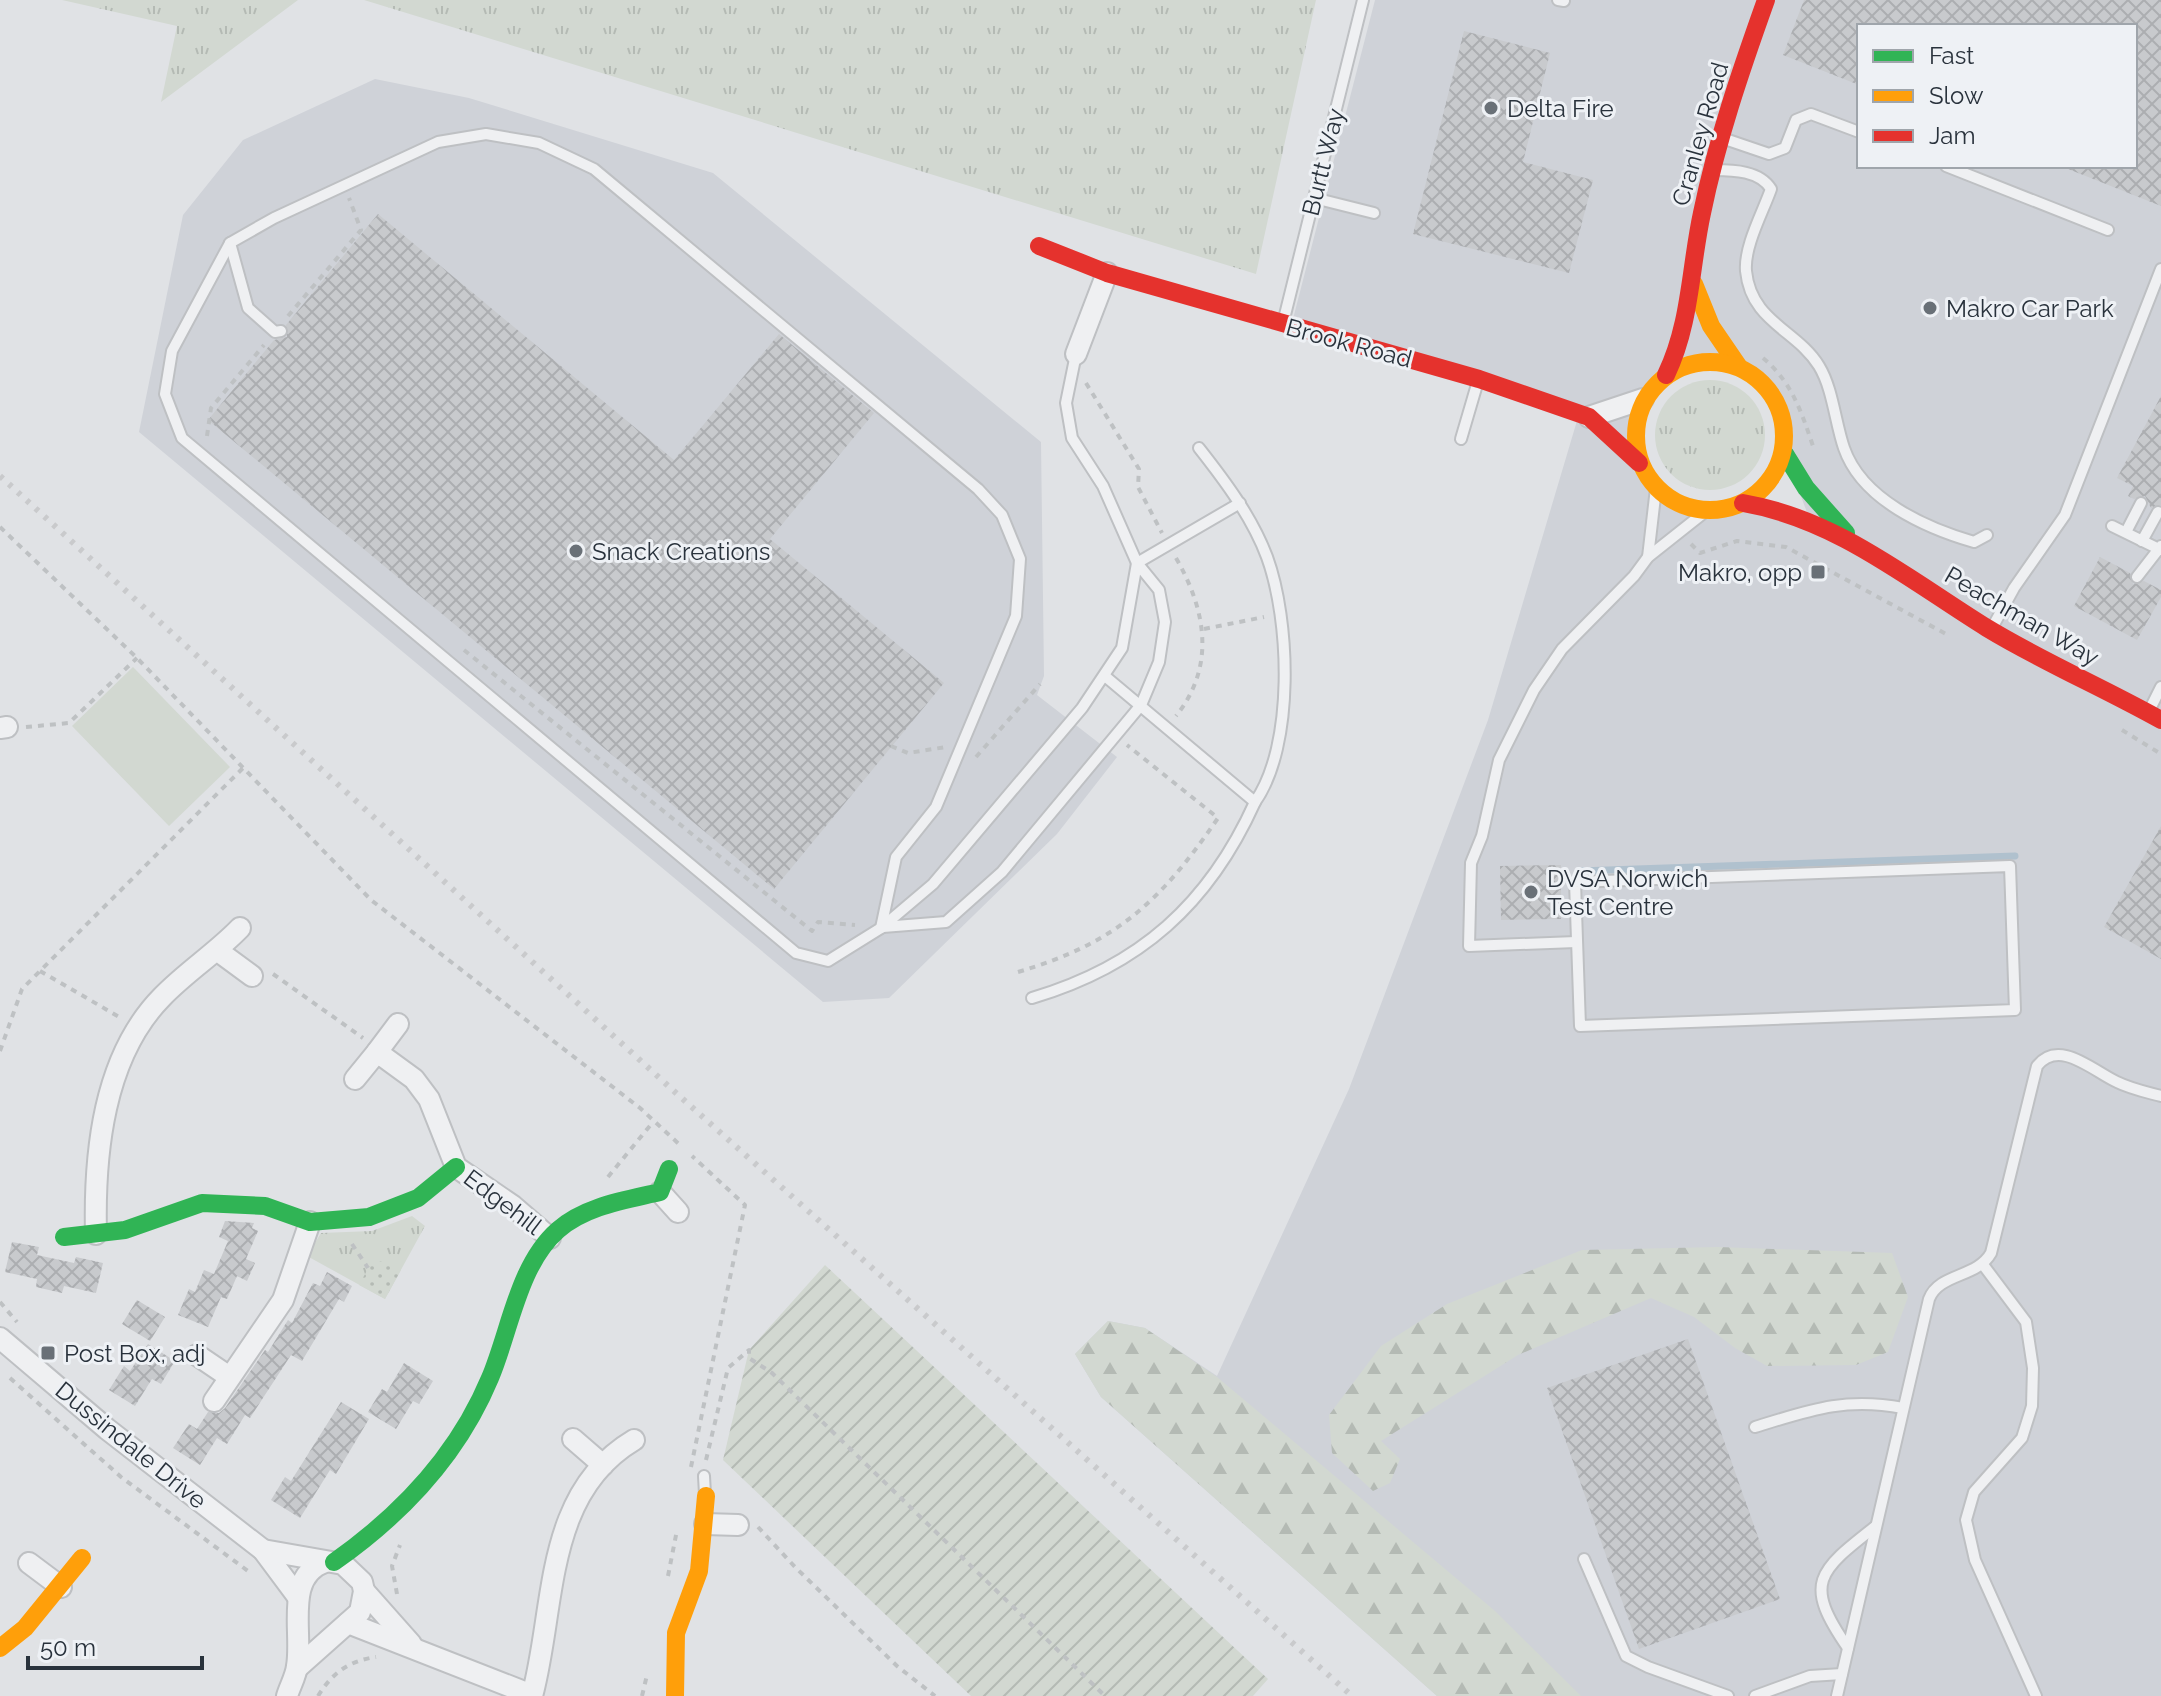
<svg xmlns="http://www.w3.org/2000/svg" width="2161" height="1696" font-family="Raleway,sans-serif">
<defs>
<pattern id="grass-tufts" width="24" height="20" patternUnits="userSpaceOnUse" patternTransform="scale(2)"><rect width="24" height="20" fill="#d2d8d1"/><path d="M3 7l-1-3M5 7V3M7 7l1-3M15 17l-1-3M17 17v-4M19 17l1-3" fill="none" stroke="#b4bab4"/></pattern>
<pattern id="forest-firs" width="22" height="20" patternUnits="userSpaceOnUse" patternTransform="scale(2)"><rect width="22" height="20" fill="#d2d8d1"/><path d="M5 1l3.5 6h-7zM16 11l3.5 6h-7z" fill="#b4bab4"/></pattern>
<pattern id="park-dots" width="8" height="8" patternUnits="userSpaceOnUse" patternTransform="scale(2)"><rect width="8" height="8" fill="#d2d8d1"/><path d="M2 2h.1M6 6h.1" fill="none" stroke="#b4bab4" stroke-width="1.8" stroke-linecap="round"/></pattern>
<pattern id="garden-furrows" width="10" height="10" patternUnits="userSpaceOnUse" patternTransform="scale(2)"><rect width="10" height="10" fill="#d2d8d1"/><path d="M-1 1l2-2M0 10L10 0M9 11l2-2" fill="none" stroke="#b4bab4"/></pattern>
<pattern id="building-cross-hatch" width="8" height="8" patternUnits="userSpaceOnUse" patternTransform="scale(2)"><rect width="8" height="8" fill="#c8cacd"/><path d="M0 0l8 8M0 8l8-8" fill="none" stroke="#acaeb1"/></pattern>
</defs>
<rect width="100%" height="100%" fill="#e0e2e5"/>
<!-- built -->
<g fill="#cfd2d8" fill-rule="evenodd">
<path d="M1375,0H2161V1696H1437L1101,1397L1075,1354L1108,1321L1145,1328L1217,1376L1349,1089L1488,720L1579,414L1293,319ZM1859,26H2135V166H1859ZM1718,362L1739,367L1762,383L1775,401L1783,423L1785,454L1811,523L1743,503L1706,511L1680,503L1656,488L1639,463L1635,431L1643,399L1666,375L1691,363Z"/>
<path d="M375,79L469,98L713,173L1041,442L1044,676L1037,695L1117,757L1057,834L889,998L823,1002L139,432L183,215L243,140Z"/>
</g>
<!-- grass -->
<g fill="url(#grass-tufts)">
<path d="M62,0H298L161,102L177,26Z"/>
<path d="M364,0H1316L1256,274Z"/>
<circle cx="1710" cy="435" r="55"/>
<path d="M412,1216L425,1226L385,1299L307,1256L321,1233L372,1231Z"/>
</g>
<!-- forest -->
<g fill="url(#forest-firs)">
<path d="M1718,1247L1892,1253L1908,1297L1888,1352L1856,1365L1767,1366L1735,1348L1694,1317L1651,1298L1518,1355L1381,1441L1400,1459L1390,1483L1373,1491L1332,1453L1329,1415L1381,1346L1447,1304L1582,1250Z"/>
<path d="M1108,1321L1145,1328L1217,1377L1495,1611L1581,1696H1437L1101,1397L1075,1354Z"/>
</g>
<!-- park -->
<path fill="url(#park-dots)" d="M382,1261L401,1270L385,1299L359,1285L370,1265Z"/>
<!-- garden -->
<path fill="url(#garden-furrows)" d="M825,1265L1268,1679L1253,1696H971L723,1460L749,1350Z"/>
<!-- pitch -->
<path fill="#d2d8d1" d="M133,667L230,767L169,826L72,726Z"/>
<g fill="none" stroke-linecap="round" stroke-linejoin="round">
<!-- stream -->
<path stroke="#b0c1ce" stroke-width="7" d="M1579,871L2015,856"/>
</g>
<!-- building -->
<g fill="url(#building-cross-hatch)">
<path d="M1804,0H2161V206L2063,167L2135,166V26H1859V85L1783,55Z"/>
<path d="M1464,31L1550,53L1523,162L1593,180L1569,273L1413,234Z"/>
<path d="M378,214L674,460L779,334L874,413L770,539L944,683L774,889L208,420L274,340L287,337L286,325Z"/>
<path d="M2161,396V505L2151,508L2145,496L2134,499L2128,496L2133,486L2117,478Z"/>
<path d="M2100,557L2130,573L2133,584L2144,581L2161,590V597L2137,640L2074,606Z"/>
<path d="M2161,826V959L2104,927Z"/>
<path d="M1561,865V919L1501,920L1500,866Z"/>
<path d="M225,1221L254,1223L252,1228L258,1231L246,1259L255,1263L247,1281L237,1276L227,1299L221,1297L208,1327L178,1315L189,1289L195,1292L204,1270L214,1274L228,1241L219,1237Z"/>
<path d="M12,1242L39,1247L37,1255L74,1263L76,1257L103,1263L96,1293L64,1286L62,1293L36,1287L37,1279L5,1272Z"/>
<path d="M327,1272L352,1286L344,1302L339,1299L302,1361L291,1355L250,1418L245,1415L227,1444L217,1438L200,1465L173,1448L189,1424L197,1429L208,1412L219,1413L225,1408L265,1350L268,1352L288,1320L292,1323L313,1283L320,1286Z"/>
<path d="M137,1300L165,1317L150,1341L122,1324Z"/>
<path d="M1688,1339L1780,1599L1639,1649L1547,1388Z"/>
<path d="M148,1344L175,1361L161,1384L152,1379L135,1406L109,1390L124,1366L130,1371Z"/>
<path d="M404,1363L433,1381L419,1404L413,1401L396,1429L368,1412L382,1389L387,1392Z"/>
<path d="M341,1402L369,1419L336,1474L330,1470L300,1518L271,1500L285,1477L291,1481Z"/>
</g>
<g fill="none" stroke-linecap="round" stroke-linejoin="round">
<!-- lane casing -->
<g stroke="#bec0c3" stroke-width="14">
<g id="lane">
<path d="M1558,0L1564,1"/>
<path d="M1722,138L1769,154L1785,148L1796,120L1811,114L1859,132"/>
<path d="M1946,166L2108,230"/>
<path d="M1714,170C1734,170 1760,171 1771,189C1763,212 1744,246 1746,271C1751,322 1797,330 1819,366C1833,389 1835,422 1844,448C1862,500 1926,528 1974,542L1987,535"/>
<path d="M1314,198L1374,213"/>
<path d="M230,243L172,351L165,394L182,438L796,953L828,961L881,928L933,884L1082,708L1122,648L1137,563L1240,503"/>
<path d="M1283,323L1363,0"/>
<path d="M281,331L275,332L248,308L230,243L274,218L438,142L486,134L539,143L594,169L978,489L1002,515L1020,559L1016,616L936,807L896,857L881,928"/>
<path d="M1461,439L1478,381"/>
<path d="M2112,526L2161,550"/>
<path d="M2126,532L2141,503"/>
<path d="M2142,541L2158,512"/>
<path d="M1648,557L1656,488"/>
<path d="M2137,577L2161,546"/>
<path d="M1992,628L2014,588L2065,515L2161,269"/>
<path d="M1106,677L1255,802C1295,745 1290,620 1267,557C1252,517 1225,481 1199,448"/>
<path d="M2149,711L2161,687"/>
<path d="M2010,866L2015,1010L1580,1026L1575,882Z"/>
<path d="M883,927L946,922L1002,872L1141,705L1159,662L1165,622L1159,590L1137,563L1103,486L1072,438L1066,403L1076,354"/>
<path d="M1576,942L1469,946L1471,863L1482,836L1499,760L1534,690L1562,649L1634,576L1648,557L1706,511"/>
<path d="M1032,998C1140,966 1209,904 1255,802"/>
<path d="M1984,1266L2026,1322L2033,1368L2032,1406L2022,1438L1974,1492L1966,1520L1975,1560L2036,1696"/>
<path d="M1755,1427C1810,1410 1845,1397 1903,1408"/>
<path d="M704,1476L705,1494"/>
<path d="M1584,1559L1626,1656L1648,1667L1728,1696"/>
<path d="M1848,1648C1803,1583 1817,1572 1876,1526"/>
<path d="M1755,1696L1810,1676L1842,1674"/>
<path d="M1837,1696L1929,1299C1939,1273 1977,1278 1991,1253L2037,1066C2059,1038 2093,1071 2117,1082C2131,1089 2146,1092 2161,1096"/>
</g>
</g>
<!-- street casing -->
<g stroke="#bec0c3" stroke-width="24">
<g id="street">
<path d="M1076,354L1107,273"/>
<path d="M1589,417L1643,399"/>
<path d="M0,728L7,727"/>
<path d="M218,951L252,976"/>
<path d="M377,1052L398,1024"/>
<path d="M355,1079L377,1052L414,1079L429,1099L456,1167L513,1206L550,1238"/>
<path d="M660,1192L678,1212"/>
<path d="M96,1234C94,1154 103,1057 162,997C186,972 216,953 240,928"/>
<path d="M0,1338L107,1429L263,1550L298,1597"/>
<path d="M197,1355L228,1376"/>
<path d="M214,1401L283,1300L310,1222"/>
<path d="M573,1439L603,1465"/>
<path d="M705,1524L738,1525"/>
<path d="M263,1550L343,1564L362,1582L364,1591L360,1612L297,1668"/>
<path d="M29,1563L61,1587"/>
<path d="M364,1591L411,1644"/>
<path d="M348,1623L532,1695"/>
<path d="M287,1696C290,1686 296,1676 297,1666C303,1632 284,1576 325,1562"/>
<path d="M532,1696C556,1608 543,1494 634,1440"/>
</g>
</g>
<!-- path -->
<g stroke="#bec1c3" stroke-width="4" stroke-dasharray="6 6" stroke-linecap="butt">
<path d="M288,316L361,230L349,198"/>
<path d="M1763,358C1793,383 1802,414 1814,449"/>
<path d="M1086,383L1139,469L1138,487L1162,533"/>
<path d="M207,436L211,408L264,345"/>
<path d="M0,527L137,658L371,900L640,1108L680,1145"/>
<path d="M1691,544L1700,553L1737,541L1786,547L1946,634"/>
<path d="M1176,558C1206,610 1216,666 1176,716"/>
<path d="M1204,629L1264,617"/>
<path d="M464,650L812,931L818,922L855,925"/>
<path d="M26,727L69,723L137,658"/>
<path d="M2122,730L2161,754"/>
<path d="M891,746L908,753L946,747"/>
<path d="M976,757L1040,684"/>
<path d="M40,971L121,1018"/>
<path d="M1018,972C1117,943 1161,901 1218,818L1127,745"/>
<path d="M273,974L363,1038"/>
<path d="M0,1051L22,989L244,767"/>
<path d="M608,1177L653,1122"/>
<path d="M352,1244L368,1268"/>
<path d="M0,1302L17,1322"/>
<path d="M10,1378L121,1477L252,1574"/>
<path d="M706,1460L728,1368L749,1350V1358L772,1373L1105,1696"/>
<path d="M691,1467L745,1205L692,1156"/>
<path d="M758,1527L795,1567L897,1666L935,1696"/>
<path d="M668,1576L677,1530"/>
<path d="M397,1594L392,1566L400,1545"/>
<path d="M318,1696C333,1672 349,1661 376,1657"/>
<path d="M642,1696L647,1675"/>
</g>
<!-- lane -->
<use href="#lane" stroke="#eff0f2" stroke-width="10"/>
<!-- street -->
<use href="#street" stroke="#eff0f2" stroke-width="20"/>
<!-- fast -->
<g stroke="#30b455" stroke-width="18">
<path d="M1785,454L1806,488L1846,533"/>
<path d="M64,1237L125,1230L202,1203L265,1206L310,1222L369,1217L418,1198L456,1167"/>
<path d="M334,1562C401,1515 458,1455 490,1378C510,1331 518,1265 558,1230C585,1206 626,1200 660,1192L669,1169"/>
</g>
<!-- slow -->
<g stroke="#ff9f0a" stroke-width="18">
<path d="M1694,284L1711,326L1739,367"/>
<circle cx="1710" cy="436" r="74"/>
<path d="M0,1648L25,1628L82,1558"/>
<path d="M675,1696L676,1633L699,1571L706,1496"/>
</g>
<!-- jam -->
<g stroke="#e5322d" stroke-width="18">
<path d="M1039,246L1107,273L1479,379L1589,417L1639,463"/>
<path d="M1666,375C1691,323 1690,268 1702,213C1717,140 1741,70 1766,0"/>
<path d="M1743,503C1836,519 1908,579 1987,628C2043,662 2104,688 2161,720"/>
</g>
<!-- rail -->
<path stroke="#c9cacc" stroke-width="6" stroke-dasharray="4 8" stroke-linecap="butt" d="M0,476L676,1093L1352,1696"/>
</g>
<!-- markers -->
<g fill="#697077" stroke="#eef1f5" stroke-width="3">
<circle cx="1491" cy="108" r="8"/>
<circle cx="1930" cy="308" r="8"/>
<circle cx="576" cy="551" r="8"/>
<rect x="1810" y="564" width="16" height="16" rx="4"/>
<circle cx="1531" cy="892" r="8"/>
<rect x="40" y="1345" width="16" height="16" rx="4"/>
</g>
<g text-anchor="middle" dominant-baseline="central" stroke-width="6" stroke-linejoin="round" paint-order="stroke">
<!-- poi labels -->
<g font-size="24" fill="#29323c" stroke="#eef1f5" text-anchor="start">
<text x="1507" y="108">Delta Fire</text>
<text x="1946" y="308">Makro Car Park</text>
<text x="592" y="551">Snack Creations</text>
<text x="1802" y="572" text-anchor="end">Makro, opp</text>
<text x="1547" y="878">DVSA Norwich<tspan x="1547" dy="28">Test Centre</tspan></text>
<text x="64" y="1353">Post Box, adj</text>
</g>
<!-- street labels -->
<g font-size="24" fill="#29323c" stroke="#eef1f5">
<text transform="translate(1700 134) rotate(-74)">Cranley Road</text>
<text transform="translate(1323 162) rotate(-76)">Burtt Way</text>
<text transform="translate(1349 343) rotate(15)">Brook Road</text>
<text transform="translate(2022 616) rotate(30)">Peachman Way</text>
<text transform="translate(503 1202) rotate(37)">Edgehill</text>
<text transform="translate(131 1445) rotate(39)">Dussindale Drive</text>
</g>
</g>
<!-- legend -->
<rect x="1857" y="24" width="280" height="144" fill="#eef1f5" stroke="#9fa5ab" stroke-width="2"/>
<rect x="1873" y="50" width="40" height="12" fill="#30b455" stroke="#9fa5ab" stroke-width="2"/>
<text x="1929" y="64" font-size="24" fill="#29323c">Fast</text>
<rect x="1873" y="90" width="40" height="12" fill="#ff9f0a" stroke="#9fa5ab" stroke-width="2"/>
<text x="1929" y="104" font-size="24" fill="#29323c">Slow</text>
<rect x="1873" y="130" width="40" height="12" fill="#e5322d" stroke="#9fa5ab" stroke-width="2"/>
<text x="1929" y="144" font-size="24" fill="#29323c">Jam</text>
<!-- scale -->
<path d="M28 1656v12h174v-12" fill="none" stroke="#29323c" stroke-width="4"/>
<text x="40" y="1656" font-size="24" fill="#29323c" stroke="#eef1f5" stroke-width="6" paint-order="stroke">50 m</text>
</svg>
